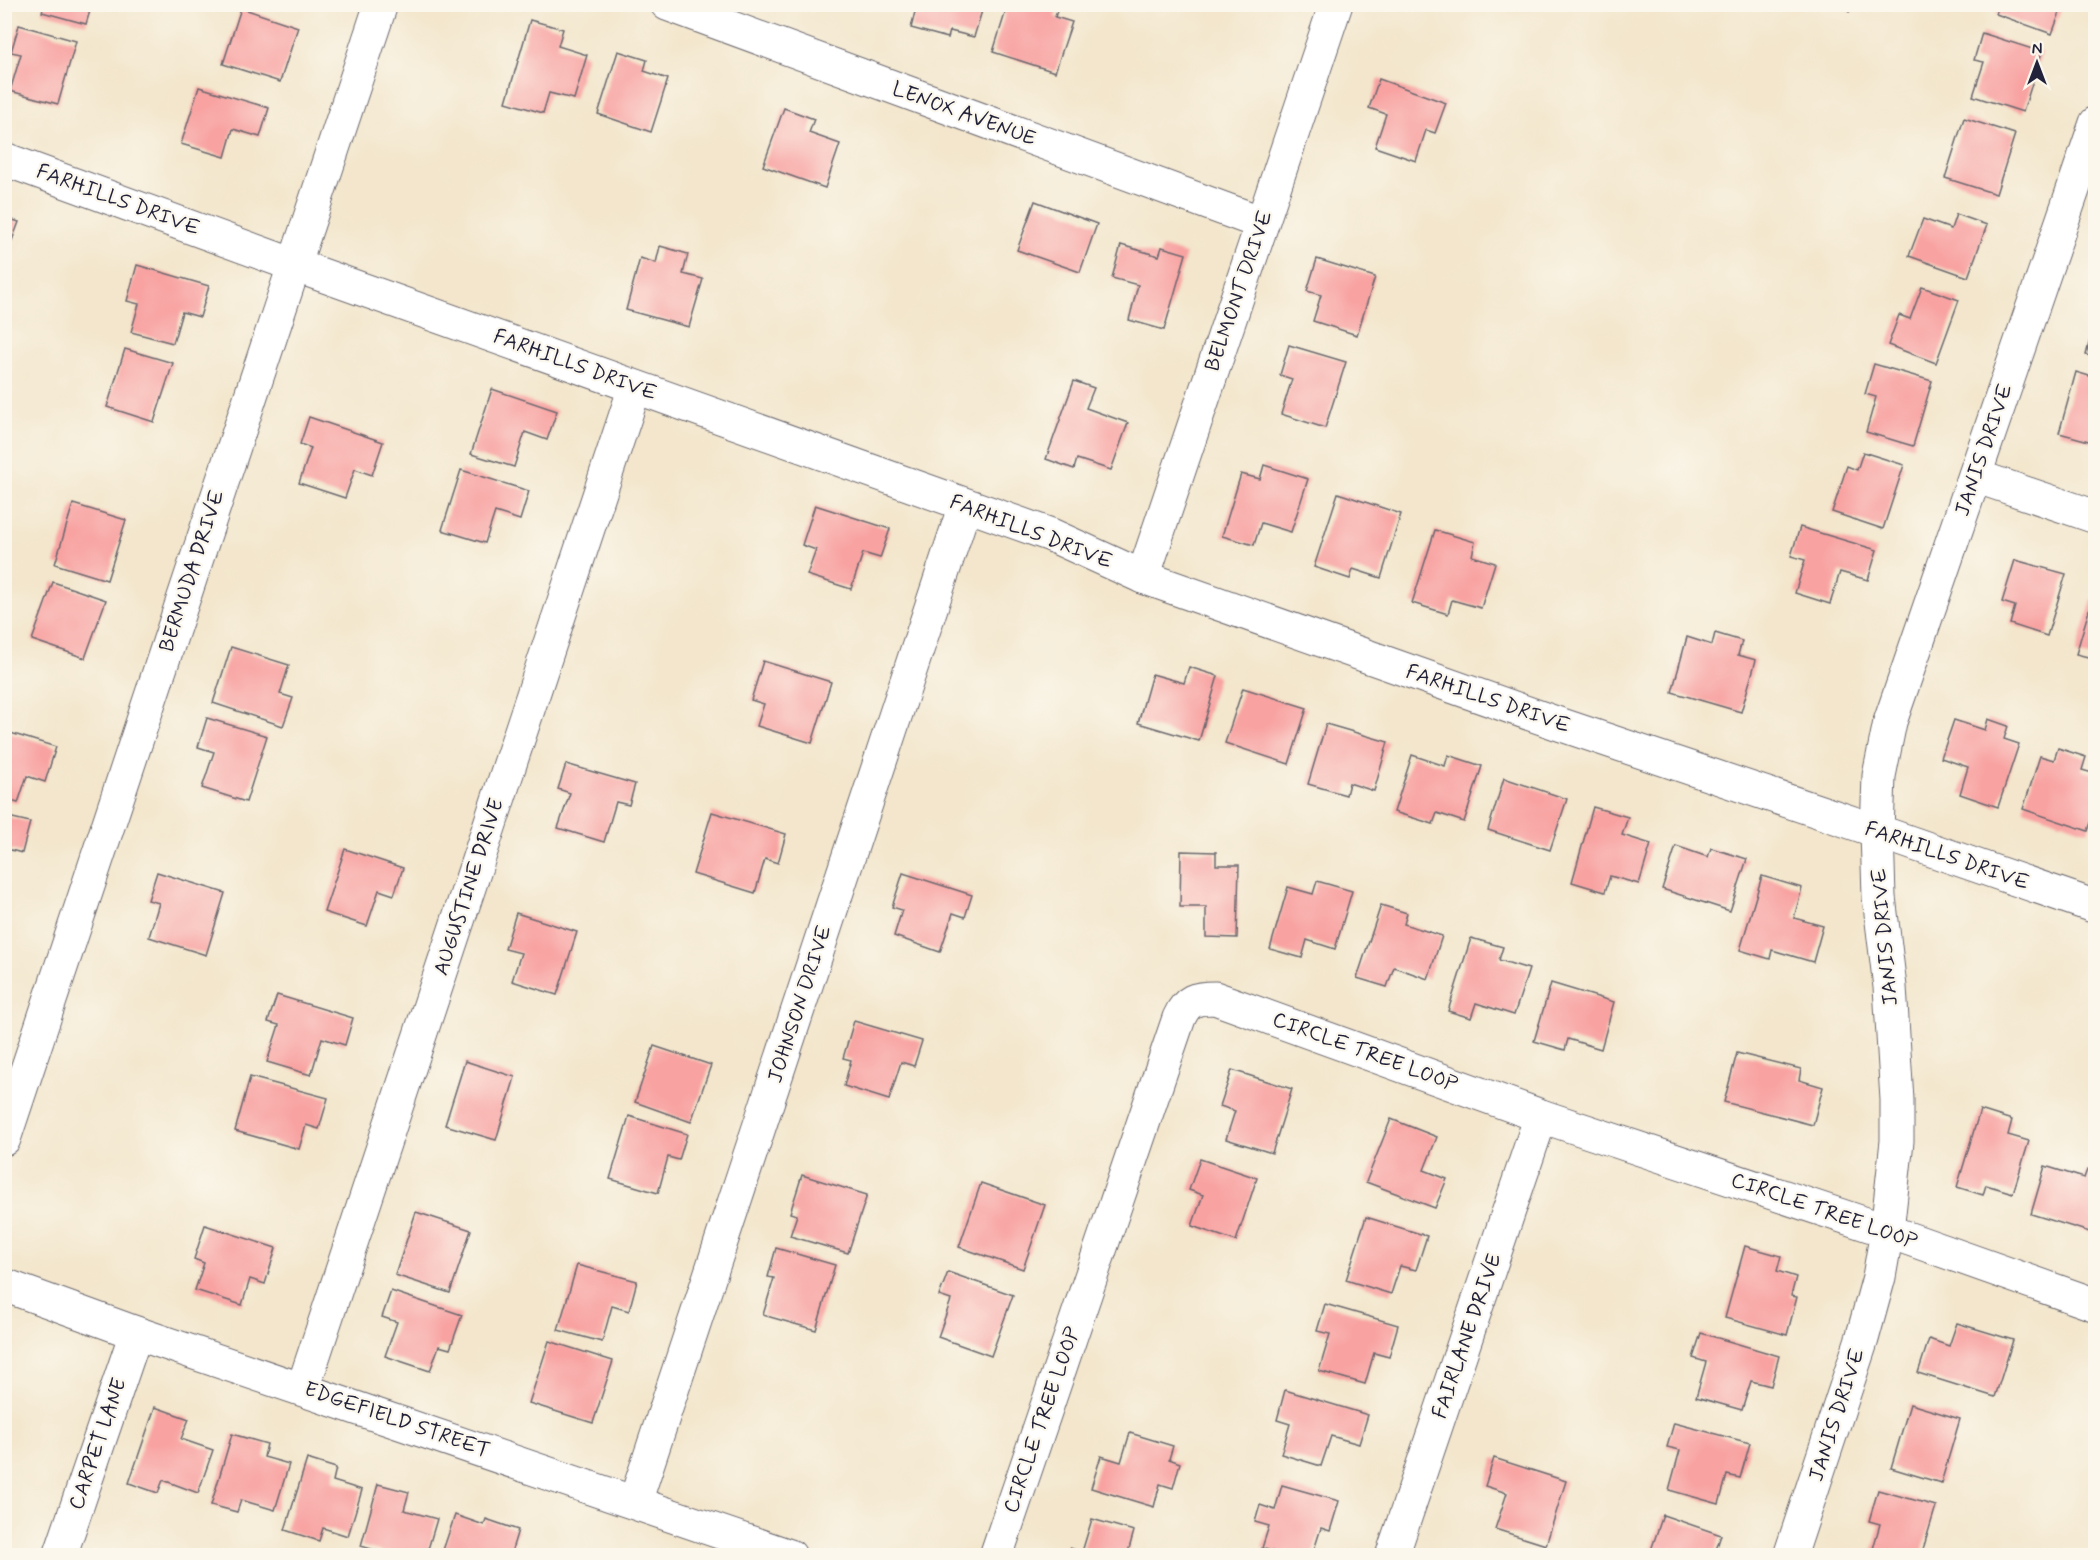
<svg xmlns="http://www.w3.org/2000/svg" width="2100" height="1560" font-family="Mynerve,sans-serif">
<rect width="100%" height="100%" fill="#fbf7ec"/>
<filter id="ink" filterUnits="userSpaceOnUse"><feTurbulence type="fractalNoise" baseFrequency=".0167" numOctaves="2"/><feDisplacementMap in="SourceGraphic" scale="12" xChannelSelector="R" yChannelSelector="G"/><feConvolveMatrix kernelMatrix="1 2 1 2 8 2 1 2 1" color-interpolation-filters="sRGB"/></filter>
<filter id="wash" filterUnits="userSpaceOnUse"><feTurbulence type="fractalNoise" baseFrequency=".008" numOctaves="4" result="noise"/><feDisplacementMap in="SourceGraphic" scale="24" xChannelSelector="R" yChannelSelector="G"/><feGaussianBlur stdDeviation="1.35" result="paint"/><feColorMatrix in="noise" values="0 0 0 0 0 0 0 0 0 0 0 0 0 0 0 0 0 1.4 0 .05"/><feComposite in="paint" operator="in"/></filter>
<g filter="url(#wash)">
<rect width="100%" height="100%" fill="#f3e6cc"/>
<g id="blocks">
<!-- building -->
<g fill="#f8a3a2">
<path d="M44,4H92L86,24L42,12Z"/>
<path d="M917,4H984L974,37L950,31L948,38L911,28Z"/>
<path d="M1008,4H1059L1055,17L1072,22L1055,72L993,52Z"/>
<path d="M1842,4H1857L1849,12Z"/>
<path d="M1999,4H2063L2052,34L1996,14Z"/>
<path d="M241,8L298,27L280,82L223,64Z"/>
<path d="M530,20L563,29L558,46L587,55L574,99L549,93L543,113L506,102Z"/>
<path d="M19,25L76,41L58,104L10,91L21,54L11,52Z"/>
<path d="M1982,33L2042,52L2023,112L1973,96L1984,62L1974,60Z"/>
<path d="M618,51L647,60L644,71L668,79L651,132L598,114Z"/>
<path d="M1379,79L1446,103L1435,133L1426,130L1416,161L1375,147L1386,114L1369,108Z"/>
<path d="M199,87L269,108L260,137L233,129L225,157L181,144Z"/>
<path d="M784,108L814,119L809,133L840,144L825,188L763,166Z"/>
<path d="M1964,118L2015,134L1996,194L1945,178Z"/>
<path d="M1035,201L1097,224L1080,272L1017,250Z"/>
<path d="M1956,214L1987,225L1968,277L1909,256L1923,219L1951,229Z"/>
<path d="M4,217L19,222L11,243L4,241Z"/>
<path d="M1121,245L1159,256L1162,247L1186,254L1164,330L1129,320L1138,285L1112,278Z"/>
<path d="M660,246L688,254L683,274L703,279L689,327L626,310L640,258L656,263Z"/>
<path d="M1317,259L1375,277L1357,335L1313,321L1321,295L1307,291Z"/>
<path d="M137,265L209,286L200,317L182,312L173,343L131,332L139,304L127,301Z"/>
<path d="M1922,287L1959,300L1936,363L1888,345L1899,315L1910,319Z"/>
<path d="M2095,320H2096V357L2086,355Z"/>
<path d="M1289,345L1346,362L1325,428L1281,414L1292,379L1280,375Z"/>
<path d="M125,349L173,363L154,422L107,407Z"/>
<path d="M1874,364L1932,381L1913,446L1866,432L1876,397L1865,394Z"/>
<path d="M2076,372L2096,378V443L2059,433Z"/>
<path d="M1074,381L1094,388L1086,408L1128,423L1111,470L1077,459L1074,469L1046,459Z"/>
<path d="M492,389L557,411L547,440L525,432L514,467L471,454Z"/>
<path d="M309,417L383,442L372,475L355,469L345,498L299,483L311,448L300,444Z"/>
<path d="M1863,452L1904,465L1883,529L1832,512L1847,466L1857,470Z"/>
<path d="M1264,465L1308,479L1291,532L1261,523L1254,545L1222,536L1241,474L1260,479Z"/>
<path d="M461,470L529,491L520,520L495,512L485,543L442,530Z"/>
<path d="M1338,493L1401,514L1381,578L1353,569L1350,579L1314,567Z"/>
<path d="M73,504L126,520L107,580L55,564Z"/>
<path d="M815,505L890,529L880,558L863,553L851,589L807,575L816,550L802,545Z"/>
<path d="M1800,527L1877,550L1868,580L1840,572L1830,604L1795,593L1805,560L1791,556Z"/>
<path d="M1435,530L1475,542L1472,556L1495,563L1481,608L1452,600L1448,614L1412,603Z"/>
<path d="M2015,560L2066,574L2047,636L2010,624L2015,606L2002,602Z"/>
<path d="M53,582L106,600L85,658L32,640Z"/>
<path d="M2092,600L2096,601V659L2076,654Z"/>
<path d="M1715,633L1742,641L1738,655L1756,660L1741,712L1672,692L1687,637L1712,645Z"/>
<path d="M231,647L289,665L280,694L293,698L283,726L213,703Z"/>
<path d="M763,661L831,682L812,743L757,726L764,704L751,700Z"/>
<path d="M1189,667L1218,676L1199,741L1138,723L1152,674L1184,683Z"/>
<path d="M1243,688L1307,708L1289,764L1225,743Z"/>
<path d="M207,718L267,736L246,802L202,788L214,752L198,747Z"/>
<path d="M1988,719L2008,726L2004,739L2019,744L1998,807L1960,794L1968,767L1941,758L1954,720L1985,730Z"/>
<path d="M1326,724L1388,742L1374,791L1349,783L1346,795L1308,784Z"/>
<path d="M4,731L56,747L45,782L27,776L18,803L4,799Z"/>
<path d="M2058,748L2086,757L2082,770L2096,774V808L2088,831L2023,809L2040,756L2054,760Z"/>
<path d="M1412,755L1445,766L1448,755L1482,766L1464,822L1437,813L1433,824L1394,812Z"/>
<path d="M566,764L635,784L629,805L616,802L604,842L558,828L570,793L558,789Z"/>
<path d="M1504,778L1567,799L1550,850L1488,830Z"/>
<path d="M1593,807L1628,817L1622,835L1651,844L1639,884L1610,876L1605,892L1572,882Z"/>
<path d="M712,812L786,834L778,863L765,859L755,893L693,874Z"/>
<path d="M4,816L30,822L22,853L7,849L5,857Z"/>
<path d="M1676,846L1708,857L1711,848L1747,859L1730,911L1662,889Z"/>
<path d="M345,849L403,868L394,895L379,890L367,926L324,912Z"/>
<path d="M1181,851L1216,852V865H1239L1237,938L1206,937V907H1180Z"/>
<path d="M157,872L225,893L206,955L149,937L159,903L148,900Z"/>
<path d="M903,873L972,895L965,917L953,913L940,952L894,936L902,910L892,907Z"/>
<path d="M1762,876L1802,888L1794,918L1823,926L1813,962L1772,950L1770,959L1740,950Z"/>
<path d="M1317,881L1352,891L1335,949L1307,940L1302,958L1270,949L1288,887L1313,894Z"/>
<path d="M1381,905L1407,913L1404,924L1442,936L1428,979L1394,967L1387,987L1357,978Z"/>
<path d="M516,913L577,932L557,995L512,981L521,953L505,949Z"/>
<path d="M1471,938L1503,947L1499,960L1529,969L1514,1015L1476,1003L1471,1018L1448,1011Z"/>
<path d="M1551,983L1614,1002L1601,1049L1568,1039L1565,1050L1534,1041Z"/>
<path d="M277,995L353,1018L345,1045L322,1038L311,1075L267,1062L279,1025L268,1022Z"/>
<path d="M854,1021L922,1041L914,1066L901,1062L889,1100L844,1086L851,1060L843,1058Z"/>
<path d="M654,1046L711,1065L691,1122L635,1102Z"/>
<path d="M1737,1053L1801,1069L1799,1080L1823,1087L1813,1125L1724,1102Z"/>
<path d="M465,1061L515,1077L496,1140L445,1125Z"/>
<path d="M1232,1070L1292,1089L1272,1153L1226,1139L1235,1111L1220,1106Z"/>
<path d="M250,1077L328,1098L319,1129L306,1125L299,1149L235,1131Z"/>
<path d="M1980,1110L2012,1120L2008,1135L2029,1141L2013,1193L1986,1185L1983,1195L1957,1187Z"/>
<path d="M629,1116L687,1134L679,1160L668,1157L658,1193L610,1179Z"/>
<path d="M1391,1119L1437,1137L1424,1170L1447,1179L1435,1208L1366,1182Z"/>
<path d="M1200,1159L1257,1178L1236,1241L1192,1226L1203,1195L1189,1190Z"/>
<path d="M2045,1166L2084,1178L2087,1170L2096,1173V1234L2031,1214Z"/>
<path d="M802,1175L867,1195L848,1253L790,1236L797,1215L790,1213Z"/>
<path d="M981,1183L1045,1205L1023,1269L959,1247Z"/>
<path d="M416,1212L471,1230L450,1293L395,1275Z"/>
<path d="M1366,1217L1427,1236L1416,1270L1400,1266L1391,1294L1346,1280Z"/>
<path d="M205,1225L276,1248L265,1284L250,1279L242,1305L195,1290L204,1263L194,1259Z"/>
<path d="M1745,1246L1781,1256L1777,1271L1796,1277L1791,1296L1797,1297L1787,1335L1725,1318Z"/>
<path d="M776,1248L835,1265L816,1330L763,1315L774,1278L768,1277Z"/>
<path d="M577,1265L637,1281L629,1311L612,1306L602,1342L558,1330Z"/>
<path d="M948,1272L1013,1295L991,1356L938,1337L951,1300L939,1296Z"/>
<path d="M391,1291L462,1315L450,1349L439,1346L430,1371L385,1356L397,1322L382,1317Z"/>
<path d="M1325,1304L1398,1325L1389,1357L1374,1353L1365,1384L1319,1371L1330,1334L1317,1331Z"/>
<path d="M1957,1323L2013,1340L1995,1397L1918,1373L1929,1339L1949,1346Z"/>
<path d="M1701,1333L1779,1356L1771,1386L1751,1381L1742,1410L1696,1397L1706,1362L1693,1358Z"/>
<path d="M549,1341L613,1361L593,1423L529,1403Z"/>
<path d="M1285,1390L1368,1415L1359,1444L1331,1436L1321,1466L1281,1454L1290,1424L1277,1420Z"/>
<path d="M1910,1404L1960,1419L1941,1483L1891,1468Z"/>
<path d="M155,1407L189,1419L181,1439L213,1450L198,1493L163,1480L158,1493L129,1483Z"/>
<path d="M1674,1423L1750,1443L1740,1478L1727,1475L1719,1504L1669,1490L1680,1450L1667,1447Z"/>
<path d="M1130,1433L1173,1446L1169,1459L1180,1463L1173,1488L1160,1484L1154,1507L1091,1488L1101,1456L1121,1462Z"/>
<path d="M232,1434L267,1444L264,1457L289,1464L275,1510L241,1500L237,1512L211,1505Z"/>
<path d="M1494,1458L1566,1481L1546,1545L1495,1529L1507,1493L1485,1486Z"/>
<path d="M307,1459L336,1468L333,1481L362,1490L348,1536L323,1528L319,1541L285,1530Z"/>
<path d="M378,1484L409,1492L404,1510L437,1519L426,1556H395L361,1546Z"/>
<path d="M1282,1485L1339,1501L1330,1531L1321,1528L1312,1556H1286L1262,1548L1269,1526L1255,1522L1260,1505L1275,1510Z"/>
<path d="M1878,1490L1936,1506L1921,1556H1871L1880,1524L1869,1521Z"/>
<path d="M455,1515L484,1525L486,1519L518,1530L510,1556H441Z"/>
<path d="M1663,1515L1721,1535L1714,1556H1649Z"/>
<path d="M1092,1519L1134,1531L1127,1556H1068L1070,1548L1082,1552Z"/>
</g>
</g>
</g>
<g filter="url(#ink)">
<use href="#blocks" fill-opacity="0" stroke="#6b676e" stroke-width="1.5"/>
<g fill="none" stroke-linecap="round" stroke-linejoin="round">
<!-- minor casing -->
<g stroke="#6b676e" stroke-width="35">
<g id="minor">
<path d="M667,4L1262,223"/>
<path d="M4,159L294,265L1051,535L1143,577L1556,723L1877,831L2096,907"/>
<path d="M1975,476L2096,517"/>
<path d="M1143,577L1336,4"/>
<path d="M4,1139L381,4"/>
<path d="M4,1285L136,1333L790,1556"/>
<path d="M303,1388L635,387"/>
<path d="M635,1502L965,505"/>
<path d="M60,1556L136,1333"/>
<path d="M996,1556L1179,1018C1187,1000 1195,998 1215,998L1541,1116L1887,1231L2096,1305"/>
<path d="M1392,1556L1541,1116"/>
<path d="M1790,1556L1862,1339L1879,1277L1887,1231L1897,1141V1100L1890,987L1879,897L1877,831L1879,776L1890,722L2096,123"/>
</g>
</g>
<!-- minor -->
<use href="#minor" stroke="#fff" stroke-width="33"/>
</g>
</g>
<g text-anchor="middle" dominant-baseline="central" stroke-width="4.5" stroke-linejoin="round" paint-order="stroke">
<!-- street labels -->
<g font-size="21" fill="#22223b" stroke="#fbf7ec">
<text transform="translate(964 114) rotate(20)">LENOX AVENUE</text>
<text transform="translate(118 200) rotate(20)">FARHILLS DRIVE</text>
<text transform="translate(1239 291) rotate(-71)">BELMONT DRIVE</text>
<text transform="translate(575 365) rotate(20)">FARHILLS DRIVE</text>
<text transform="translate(1984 450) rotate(-71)">JANIS DRIVE</text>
<text transform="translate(1031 532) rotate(21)">FARHILLS DRIVE</text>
<text transform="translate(192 571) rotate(-72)">BERMUDA DRIVE</text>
<text transform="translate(1488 699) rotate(19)">FARHILLS DRIVE</text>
<text transform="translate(1947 856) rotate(19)">FARHILLS DRIVE</text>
<text transform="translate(469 887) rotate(-72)">AUGUSTINE DRIVE</text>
<text transform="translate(1885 937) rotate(-95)">JANIS DRIVE</text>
<text transform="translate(800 1004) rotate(-72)">JOHNSON DRIVE</text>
<text transform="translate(1365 1052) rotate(20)">CIRCLE TREE LOOP</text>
<text transform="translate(1824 1211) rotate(19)">CIRCLE TREE LOOP</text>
<text transform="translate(1467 1336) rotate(-71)">FAIRLANE DRIVE</text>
<text transform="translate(1837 1415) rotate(-72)">JANIS DRIVE</text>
<text transform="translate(397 1420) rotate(19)">EDGEFIELD STREET</text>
<text transform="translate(1042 1420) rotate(-71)">CIRCLE TREE LOOP</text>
<text transform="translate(98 1444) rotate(-71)">CARPET LANE</text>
</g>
</g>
<!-- margin -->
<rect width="2100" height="1560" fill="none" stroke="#fbf7ec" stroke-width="24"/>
<!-- north arrow -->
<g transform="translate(2037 63)" stroke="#fbf7ec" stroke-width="4.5" paint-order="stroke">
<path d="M0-4.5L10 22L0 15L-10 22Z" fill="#22223b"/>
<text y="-9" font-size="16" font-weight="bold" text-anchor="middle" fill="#22223b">N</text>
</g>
</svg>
